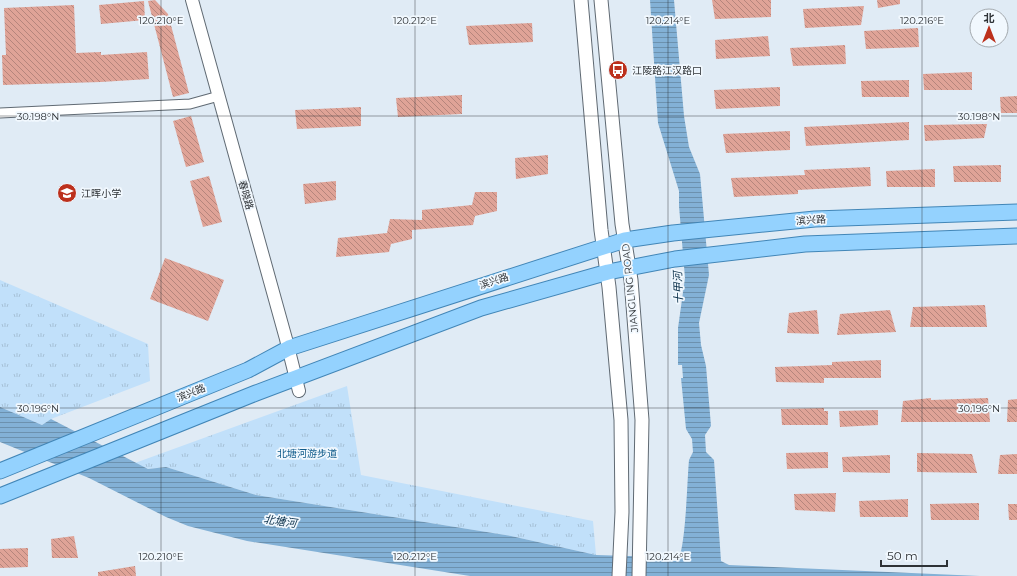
<svg xmlns="http://www.w3.org/2000/svg" width="1017" height="576" font-family="Montserrat,'Noto Sans SC',sans-serif">
<defs>
<pattern id="grass-tufts" width="24" height="20" patternUnits="userSpaceOnUse"><rect width="24" height="20" fill="#c1e0fa"/><path d="M3 7l-1-3M5 7V3M7 7l1-3M15 17l-1-3M17 17v-4M19 17l1-3" fill="none" stroke="#a6c1d7"/></pattern>
<pattern id="water-rules" width="6" height="5" patternUnits="userSpaceOnUse"><rect width="6" height="5" fill="#83b1d6"/><path d="M0 2.5h6" fill="none" stroke="#6c91ae"/></pattern>
<pattern id="building-back-hatch" width="6" height="6" patternUnits="userSpaceOnUse"><rect width="6" height="6" fill="#dfa397"/><path d="M-1 5l2 2M0 0l6 6M5-1l2 2" fill="none" stroke="#b5857c"/></pattern>
</defs>
<rect width="100%" height="100%" fill="#e0ebf5"/>
<!-- grass -->
<g fill="url(#grass-tufts)">
<path d="M0,280L148,344L150,381L51,419L42,425L0,407Z"/>
<path d="M347,386L361,475L593,521L596,555L511,536L256,495L166,467L148,469L135,463Z"/>
</g>
<!-- water -->
<path fill="url(#water-rules)" d="M650,0H674L684,116L689,147L700,174L709,275L699,323L701,345L706,366L711,426L705,435L706,452L714,460L721,561L729,565L980,576H470L247,541L188,526L166,517L89,478L0,442V407L42,425L51,419L148,469L166,467L256,495L511,536L596,555L662,557L674,561H678C686,545 687,481 689,460L693,452L692,439L686,429L681,378H683L682,365H678V328L685,278L679,206V191L658,123Z"/>
<!-- building -->
<g fill="url(#building-back-hatch)">
<path d="M155,0L168,14L189,93L173,97L148,1Z"/>
<path d="M712,0H771V17L715,19Z"/>
<path d="M877,0H900V4L878,8Z"/>
<path d="M144,1L145,20L101,24L99,5Z"/>
<path d="M74,5L76,53L101,52V55L147,52L149,79L101,82L3,85L2,55H6L4,8Z"/>
<path d="M864,6L861,25L805,28L803,9Z"/>
<path d="M532,23L533,42L469,45L466,26Z"/>
<path d="M918,28L919,47L866,49L864,31Z"/>
<path d="M768,36L770,56L716,59L715,40Z"/>
<path d="M845,45L846,64L793,66L790,48Z"/>
<path d="M972,72V90H924L923,74Z"/>
<path d="M909,80V97H862L861,81Z"/>
<path d="M780,87V106L716,109L714,90Z"/>
<path d="M462,95V114L398,117L396,98Z"/>
<path d="M1017,96V113H1001L1000,97Z"/>
<path d="M361,107V126L297,129L295,110Z"/>
<path d="M191,116L204,162L186,167L173,121Z"/>
<path d="M909,122V140L806,146L804,127Z"/>
<path d="M987,124L984,138L925,141L924,125Z"/>
<path d="M790,131V150L726,153L723,134Z"/>
<path d="M548,155V174L516,179L515,158Z"/>
<path d="M1001,165V182H954L953,166Z"/>
<path d="M870,167L871,186L798,190V194L734,197L731,178L805,175L804,170Z"/>
<path d="M935,169V187H887L886,171Z"/>
<path d="M209,176L222,222L203,227L190,181Z"/>
<path d="M336,181V200L305,204L303,184Z"/>
<path d="M475,192H497V211L475,216L473,225L412,230V239L391,244L389,252L336,257L338,238L387,233L390,219L422,220V210L472,205Z"/>
<path d="M165,258L224,280L208,321L150,299Z"/>
<path d="M985,305L987,327H910L913,307Z"/>
<path d="M817,310L819,334L787,333L789,313Z"/>
<path d="M890,310L896,332L837,335L840,314Z"/>
<path d="M881,360V378H824V383L776,382L775,367L832,365V362Z"/>
<path d="M931,398V400L988,398L990,422H901L903,401Z"/>
<path d="M1017,399V422H1007L1008,400Z"/>
<path d="M824,408V411H828V425H782L781,409Z"/>
<path d="M878,410V425L840,427L839,411Z"/>
<path d="M828,452V468L787,469L786,453Z"/>
<path d="M917,453L972,454L977,473L917,472Z"/>
<path d="M1017,454V474H998L1000,455Z"/>
<path d="M890,455V473L843,472L842,457Z"/>
<path d="M836,493L835,512L795,510L794,494Z"/>
<path d="M908,499V517H860L859,501Z"/>
<path d="M979,503V520H931L930,504Z"/>
<path d="M1008,504H1017V520H1009Z"/>
<path d="M74,536L78,558H52L51,539Z"/>
<path d="M28,548V567L0,568V549Z"/>
<path d="M135,566L136,576H98V572Z"/>
</g>
<g fill="none" stroke-linecap="round" stroke-linejoin="round">
<!-- minor casing -->
<g stroke="#606a73" stroke-width="11">
<path id="minor" d="M0,113L190,104L219,96"/>
</g>
<!-- tertiary casing -->
<g stroke="#606a73" stroke-width="14">
<path id="tertiary" d="M192,0L286,339L299,391"/>
</g>
<!-- secondary casing -->
<g stroke="#606a73" stroke-width="15">
<g id="secondary">
<path d="M581,0L601,230L609,287L621,420L622,512L619,576"/>
<path d="M601,0L622,224L631,280L642,420L639,576"/>
</g>
</g>
<!-- primary casing -->
<g stroke="#4286b7" stroke-width="17">
<g id="primary">
<path d="M0,471L248,370L289,348L625,240L673,233L815,219L1017,212"/>
<path d="M0,496L256,393L481,308L608,272L675,259L805,244L1017,236"/>
</g>
</g>
<!-- minor -->
<use href="#minor" stroke="#fff" stroke-width="9"/>
<!-- tertiary -->
<use href="#tertiary" stroke="#fff" stroke-width="12"/>
<!-- secondary -->
<use href="#secondary" stroke="#fff" stroke-width="13"/>
<!-- primary -->
<use href="#primary" stroke="#94d2fe" stroke-width="15"/>
</g>
<!-- ticks -->
<path fill="none" stroke="#2e3236" stroke-width="1" stroke-opacity="0.45" d="M161,0V576M415,0V576M668,0V576M922,0V576M0,116H1017M0,408H1017"/>
<!-- icons -->
<defs>
<g id="bus-disc" transform="scale(1)"><circle r="9.5" fill="#bc301c" stroke="#f1f8fe"/><path d="M-5-6H5V4H4V6H2V4H-2V6H-4V4H-5ZM-3.5-4V0h7V-4ZM-3.5 1.2v1.5H-2V1.2ZM2 1.2v1.5H3.5V1.2Z" fill="#fff"/></g>
<g id="school-disc" transform="scale(1)"><circle r="9.5" fill="#bc301c" stroke="#f1f8fe"/><path d="M0-5L7-2L0 1L-7-2ZM-4 1L0 2.5L4 1V4Q0 6-4 4Z" fill="#fff"/></g>
</defs>
<g fill-rule="evenodd">
<use href="#bus-disc" x="618" y="70"/>
<use href="#school-disc" x="67" y="193"/>
</g>
<g text-anchor="middle" dominant-baseline="central" stroke-width="3.5" stroke-linejoin="round" paint-order="stroke">
<!-- poi labels -->
<g font-size="10" fill="#2e3236" stroke="#f1f8fe" text-anchor="start">
<text x="632" y="70">江陵路江汉路口</text>
<text x="81" y="193">江晖小学</text>
</g>
<!-- street labels -->
<g font-size="10" fill="#2e3236" stroke="#f1f8fe">
<text transform="translate(246 195) rotate(74)">春晓路</text>
<text transform="translate(811 220) rotate(-4)">滨兴路</text>
<text transform="translate(494 281) rotate(-18)">滨兴路</text>
<text transform="translate(630 288) rotate(-96)">JIANGLING ROAD</text>
<text transform="translate(191 393) rotate(-22)">滨兴路</text>
</g>
<!-- park labels -->
<g font-size="10" fill="#0e5a8a" stroke="#f1f8fe">
<text x="307" y="453">北塘河游步道</text>
</g>
<!-- water labels -->
<g font-size="11" font-style="italic" fill="#0d324c" stroke="#f1f8fe">
<text transform="translate(678 288) rotate(-92)">十甲河</text>
<text transform="translate(280 521) rotate(8)">北塘河</text>
</g>
</g>
<g font-size="10" text-anchor="middle" fill="#2e3236" stroke="#f1f8fe" stroke-width="3.5" stroke-linejoin="round" paint-order="stroke">
<text x="161" y="24">120.210°E</text>
<text x="415" y="24">120.212°E</text>
<text x="668" y="24">120.214°E</text>
<text x="922" y="24">120.216°E</text>
<text x="38" y="120">30.198°N</text>
<text x="979" y="120">30.198°N</text>
<text x="38" y="412">30.196°N</text>
<text x="979" y="412">30.196°N</text>
<text x="161" y="560">120.210°E</text>
<text x="415" y="560">120.212°E</text>
<text x="668" y="560">120.214°E</text>
</g>
<!-- north arrow -->
<g transform="translate(989 28)"><circle r="19" fill="#f1f8fe" stroke="#a3a9ae"/>
<path d="M0-3L7 15L0 10L-7 15Z" fill="#bc301c"/>
<text y="-6" font-size="11" font-weight="bold" text-anchor="middle" fill="#2e3236">北</text>
</g>
<!-- scale -->
<path d="M881 560v6h66v-6" fill="none" stroke="#2e3236" stroke-width="2"/>
<text x="887" y="560" font-size="12" fill="#2e3236" stroke="#f1f8fe" stroke-width="3" paint-order="stroke">50 m</text>
</svg>
